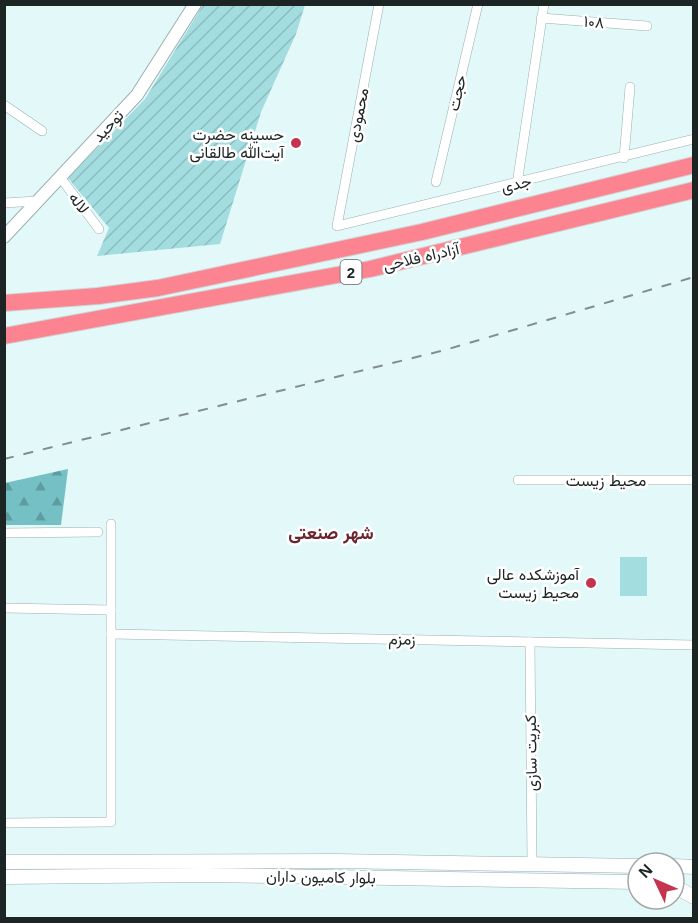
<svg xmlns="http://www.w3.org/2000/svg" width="698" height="923" font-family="Arial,Vazirmatn,sans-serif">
<defs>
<pattern id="forest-firs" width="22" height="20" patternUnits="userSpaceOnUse" patternTransform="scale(1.5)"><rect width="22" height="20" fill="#74c0c4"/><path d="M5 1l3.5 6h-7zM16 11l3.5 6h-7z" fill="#5e9c9f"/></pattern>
<pattern id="garden-furrows" width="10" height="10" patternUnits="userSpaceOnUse" patternTransform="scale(1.5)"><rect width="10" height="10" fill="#a3dde0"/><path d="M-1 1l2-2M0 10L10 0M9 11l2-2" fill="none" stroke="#8cbec0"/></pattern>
</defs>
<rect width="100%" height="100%" fill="#e3f8f9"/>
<!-- forest -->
<path fill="url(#forest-firs)" d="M68,469L61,525H5V483Z"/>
<!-- garden -->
<path fill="url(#garden-furrows)" d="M203,5H305L296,34L261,112L220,244L97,256L109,228L68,178L145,99Z"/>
<!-- pitch -->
<rect fill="#a3dde0" x="620" y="557" width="27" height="39"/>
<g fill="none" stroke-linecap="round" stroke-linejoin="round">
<!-- minor casing -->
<g stroke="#9cafb0" stroke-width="10">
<g id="minor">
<path d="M379,4L337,226L694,139"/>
<path d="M541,18L647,26"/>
<path d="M4,105L42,131"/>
<path d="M624,158L630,87"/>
<path d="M60,177L99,229"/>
<path d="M436,182L478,4"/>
<path d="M517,184L544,4"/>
<path d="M4,203L37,201"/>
<path d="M518,480H694"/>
<path d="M4,533L98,532"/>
<path d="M4,608L111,610"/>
<path d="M111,634L694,645"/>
<path d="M530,642L532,864"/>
<path d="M4,823L111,822V524"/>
</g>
</g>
<!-- tertiary casing -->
<g stroke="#9cafb0" stroke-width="14">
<path id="tertiary" d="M4,237L137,95L195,4"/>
</g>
<!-- secondary casing -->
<g stroke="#9cafb0" stroke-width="15">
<g id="secondary">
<path d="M4,862L336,861L638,866"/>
<path d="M674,866L694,867"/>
<path d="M4,877L204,875L638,882"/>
<path d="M674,886L694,897"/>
</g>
</g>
<!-- motorway casing -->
<g stroke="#d2d3d3" stroke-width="18">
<g id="motorway">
<path d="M4,303L98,296L158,288L422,232L694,165"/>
<path d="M4,336L370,269L694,190"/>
</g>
</g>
<!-- minor -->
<use href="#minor" stroke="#fff" stroke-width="9"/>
<!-- tertiary -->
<use href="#tertiary" stroke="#fff" stroke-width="12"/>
<!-- secondary -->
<use href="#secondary" stroke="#fff" stroke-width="14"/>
<!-- motorway -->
<use href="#motorway" stroke="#fb8490" stroke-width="16"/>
<!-- rail -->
<path stroke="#808e8f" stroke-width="2" stroke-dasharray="10 10" stroke-linecap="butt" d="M4,459L445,350L694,277"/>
</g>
<!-- markers -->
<g fill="#c5344f" stroke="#fff" stroke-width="2">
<circle cx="296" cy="143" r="6"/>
<circle cx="591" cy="583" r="6"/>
</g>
<g text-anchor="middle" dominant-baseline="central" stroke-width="5" stroke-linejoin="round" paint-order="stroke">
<!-- shield labels -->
<rect fill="#fff" stroke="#606666" stroke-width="1.5" x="340.5" y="260" width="21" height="24" rx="4.5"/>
<g font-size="15" font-weight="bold" fill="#1c2424">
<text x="351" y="272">2</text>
</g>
<!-- street labels -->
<g font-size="16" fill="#1c2424" stroke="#fff">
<text transform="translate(594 22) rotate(5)">۱۰۸</text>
<text transform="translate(457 93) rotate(-77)">حجت</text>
<text transform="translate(358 115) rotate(-79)">محمودی</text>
<text transform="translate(108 126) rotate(-47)">توحید</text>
<text transform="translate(516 184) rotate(-13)">جدی</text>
<text transform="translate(79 203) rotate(53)">لاله</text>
<text transform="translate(421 257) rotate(-13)">آزادراه فلاحی</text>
<text x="606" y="480">محیط زیست</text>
<text transform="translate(402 639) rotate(1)">زمزم</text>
<text transform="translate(531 753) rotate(-91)">کبریت سازی</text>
<text transform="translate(321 877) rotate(1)">بلوار کامیون داران</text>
</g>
<!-- poi labels -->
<g font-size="16" fill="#1c2424" stroke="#fff" text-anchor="end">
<text x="284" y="134">حسینه حضرت<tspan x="284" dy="18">آیت‌الله طالقانی</tspan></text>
<text x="579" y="574">آموزشکده عالی<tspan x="579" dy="18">محیط زیست</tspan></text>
</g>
<!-- neighbourhood labels -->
<g font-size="18" font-weight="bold" fill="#6a242e" stroke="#fff">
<text x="331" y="533">شهر صنعتی</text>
</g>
</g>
<!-- border -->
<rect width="698" height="923" fill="none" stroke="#1c2424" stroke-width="12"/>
<!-- north arrow -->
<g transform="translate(656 881) rotate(314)"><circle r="28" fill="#ffffff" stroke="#a4a7a7" stroke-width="1.5"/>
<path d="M0-4.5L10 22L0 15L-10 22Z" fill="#c5344f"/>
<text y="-9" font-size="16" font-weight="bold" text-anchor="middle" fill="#1c2424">N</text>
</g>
</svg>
